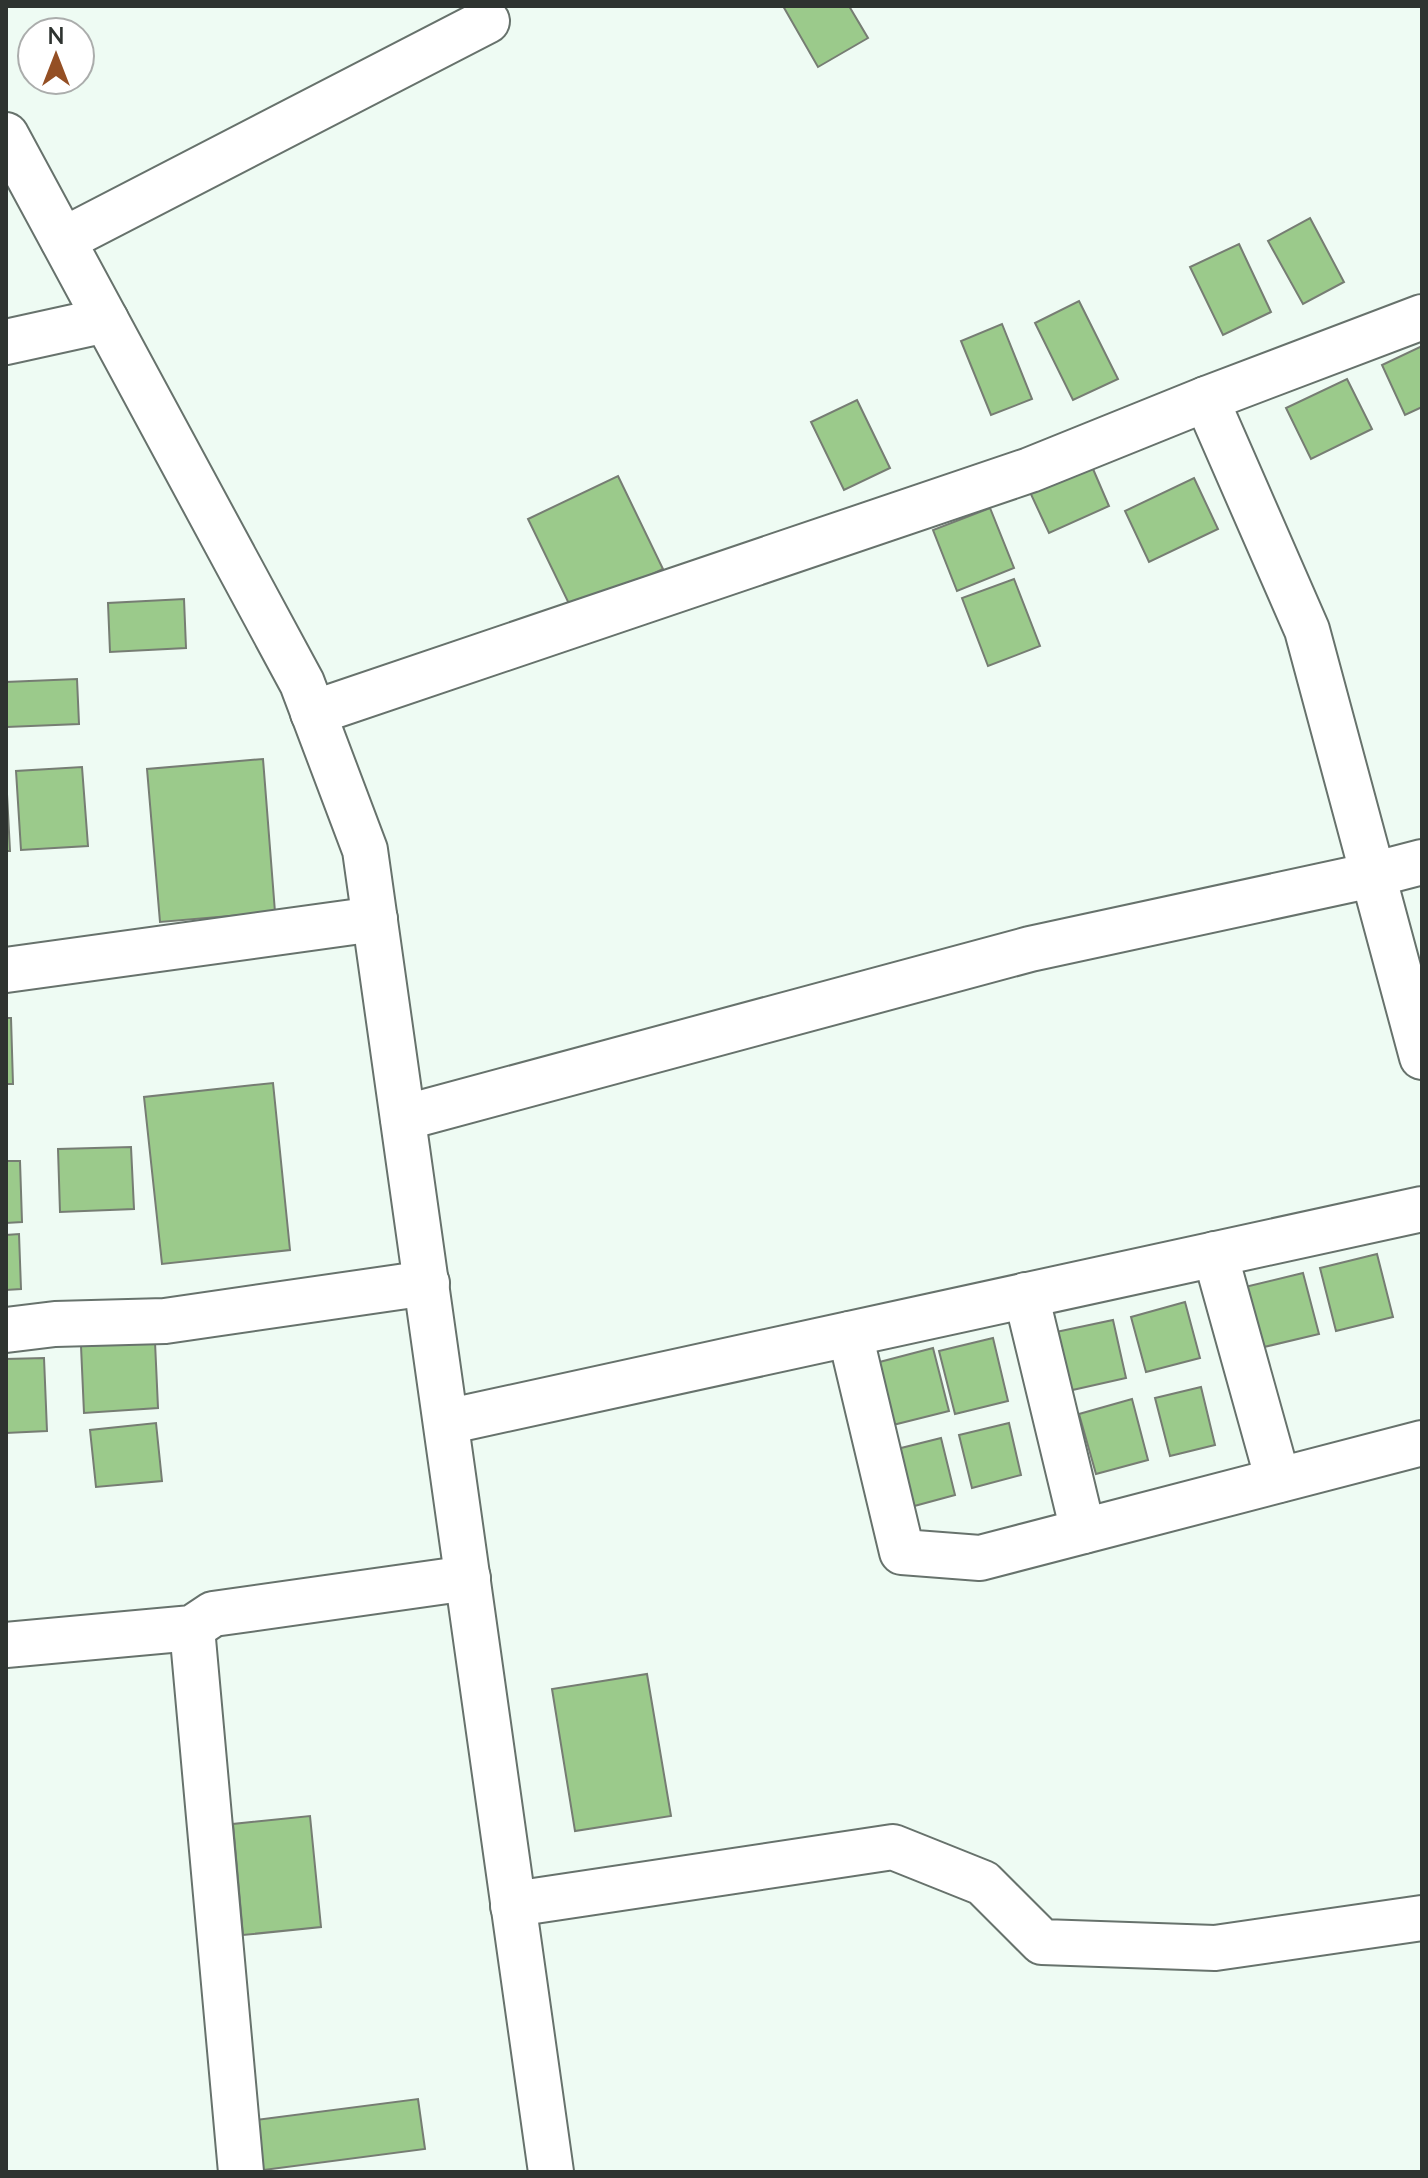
<svg xmlns="http://www.w3.org/2000/svg" width="1428" height="2178" font-family="Lato,sans-serif">
<rect width="100%" height="100%" fill="#eefbf3"/>
<!-- building -->
<g fill="#9bca8b" stroke="#767d73" stroke-width="2">
<path d="M783,6H849L868,38L818,67Z"/>
<path d="M1310,218L1344,282L1303,304L1268,241Z"/>
<path d="M1239,244L1271,312L1223,335L1190,267Z"/>
<path d="M1079,301L1118,379L1073,400L1035,323Z"/>
<path d="M1002,324L1032,399L991,415L961,341Z"/>
<path d="M1422,346V407L1405,415L1382,365Z"/>
<path d="M1347,379L1372,429L1311,459L1286,408Z"/>
<path d="M857,400L890,468L844,490L811,422Z"/>
<path d="M1090,462L1109,506L1049,533L1029,490Z"/>
<path d="M618,476L663,569L573,612L528,519Z"/>
<path d="M1194,478L1218,529L1149,562L1125,511Z"/>
<path d="M990,508L1014,568L957,591L933,530Z"/>
<path d="M1014,579L1040,646L988,666L962,598Z"/>
<path d="M184,599L186,648L110,652L108,603Z"/>
<path d="M77,679L79,724L7,727L6,682Z"/>
<path d="M263,759L275,912L160,922L147,769Z"/>
<path d="M82,767L88,846L21,850L16,771Z"/>
<path d="M6,775L10,851H6Z"/>
<path d="M6,1018H11L13,1084H6Z"/>
<path d="M273,1083L290,1250L162,1264L144,1097Z"/>
<path d="M131,1147L134,1209L60,1212L58,1149Z"/>
<path d="M6,1161H20L22,1222L6,1223Z"/>
<path d="M19,1234L21,1289L6,1290V1235Z"/>
<path d="M1377,1254L1393,1317L1336,1331L1320,1268Z"/>
<path d="M1303,1273L1319,1334L1260,1348L1245,1287Z"/>
<path d="M1185,1302L1200,1358L1146,1372L1131,1317Z"/>
<path d="M1113,1320L1126,1378L1068,1391L1056,1332Z"/>
<path d="M993,1338L1008,1401L955,1414L939,1351Z"/>
<path d="M155,1342L158,1408L84,1413L81,1346Z"/>
<path d="M933,1348L949,1411L885,1427L868,1365Z"/>
<path d="M44,1358L47,1431L6,1433V1359Z"/>
<path d="M1201,1387L1215,1445L1170,1456L1155,1398Z"/>
<path d="M1132,1399L1148,1460L1096,1474L1079,1414Z"/>
<path d="M156,1423L162,1481L96,1487L90,1430Z"/>
<path d="M1009,1423L1021,1475L972,1488L959,1435Z"/>
<path d="M941,1438L955,1495L896,1511L881,1453Z"/>
<path d="M647,1674L671,1816L575,1831L552,1689Z"/>
<path d="M310,1816L321,1927L243,1935L233,1824Z"/>
<path d="M418,2099L425,2149L248,2172L241,2122Z"/>
</g>
<g fill="none" stroke-linecap="round" stroke-linejoin="round">
<!-- minor casing -->
<g stroke="#67726c" stroke-width="48">
<g id="minor">
<path d="M6,135L302,683L365,850L551,2172"/>
<path d="M63,240L487,21"/>
<path d="M6,342L106,320"/>
<path d="M1206,399L1307,630L1422,1057"/>
<path d="M313,713L1030,470L1206,399L1422,317"/>
<path d="M6,970L375,919"/>
<path d="M403,1118L1030,949L1372,875L1422,862"/>
<path d="M1215,1254L1278,1480"/>
<path d="M1026,1295L1083,1531"/>
<path d="M6,1330L55,1324L165,1321L427,1283"/>
<path d="M850,1334L902,1552L980,1558L1422,1443"/>
<path d="M446,1422L1422,1209"/>
<path d="M192,1628L241,2172"/>
<path d="M6,1645L192,1628L213,1614L468,1578"/>
<path d="M513,1906L514,1904L893,1847L983,1883L1042,1942L1215,1948L1422,1918"/>
</g>
</g>
<!-- minor -->
<use href="#minor" stroke="#fff" stroke-width="44"/>
</g>
<!-- border -->
<rect width="1428" height="2178" fill="none" stroke="#2e3330" stroke-width="16"/>
<!-- north arrow -->
<g transform="translate(56 56)"><circle r="38" fill="#ffffff" stroke="#abadac" stroke-width="2"/>
<path d="M0-6L14 30L0 20L-14 30Z" fill="#944f24"/>
<text y="-12" font-size="22" font-weight="bold" text-anchor="middle" fill="#2e3330">N</text>
</g>
</svg>
